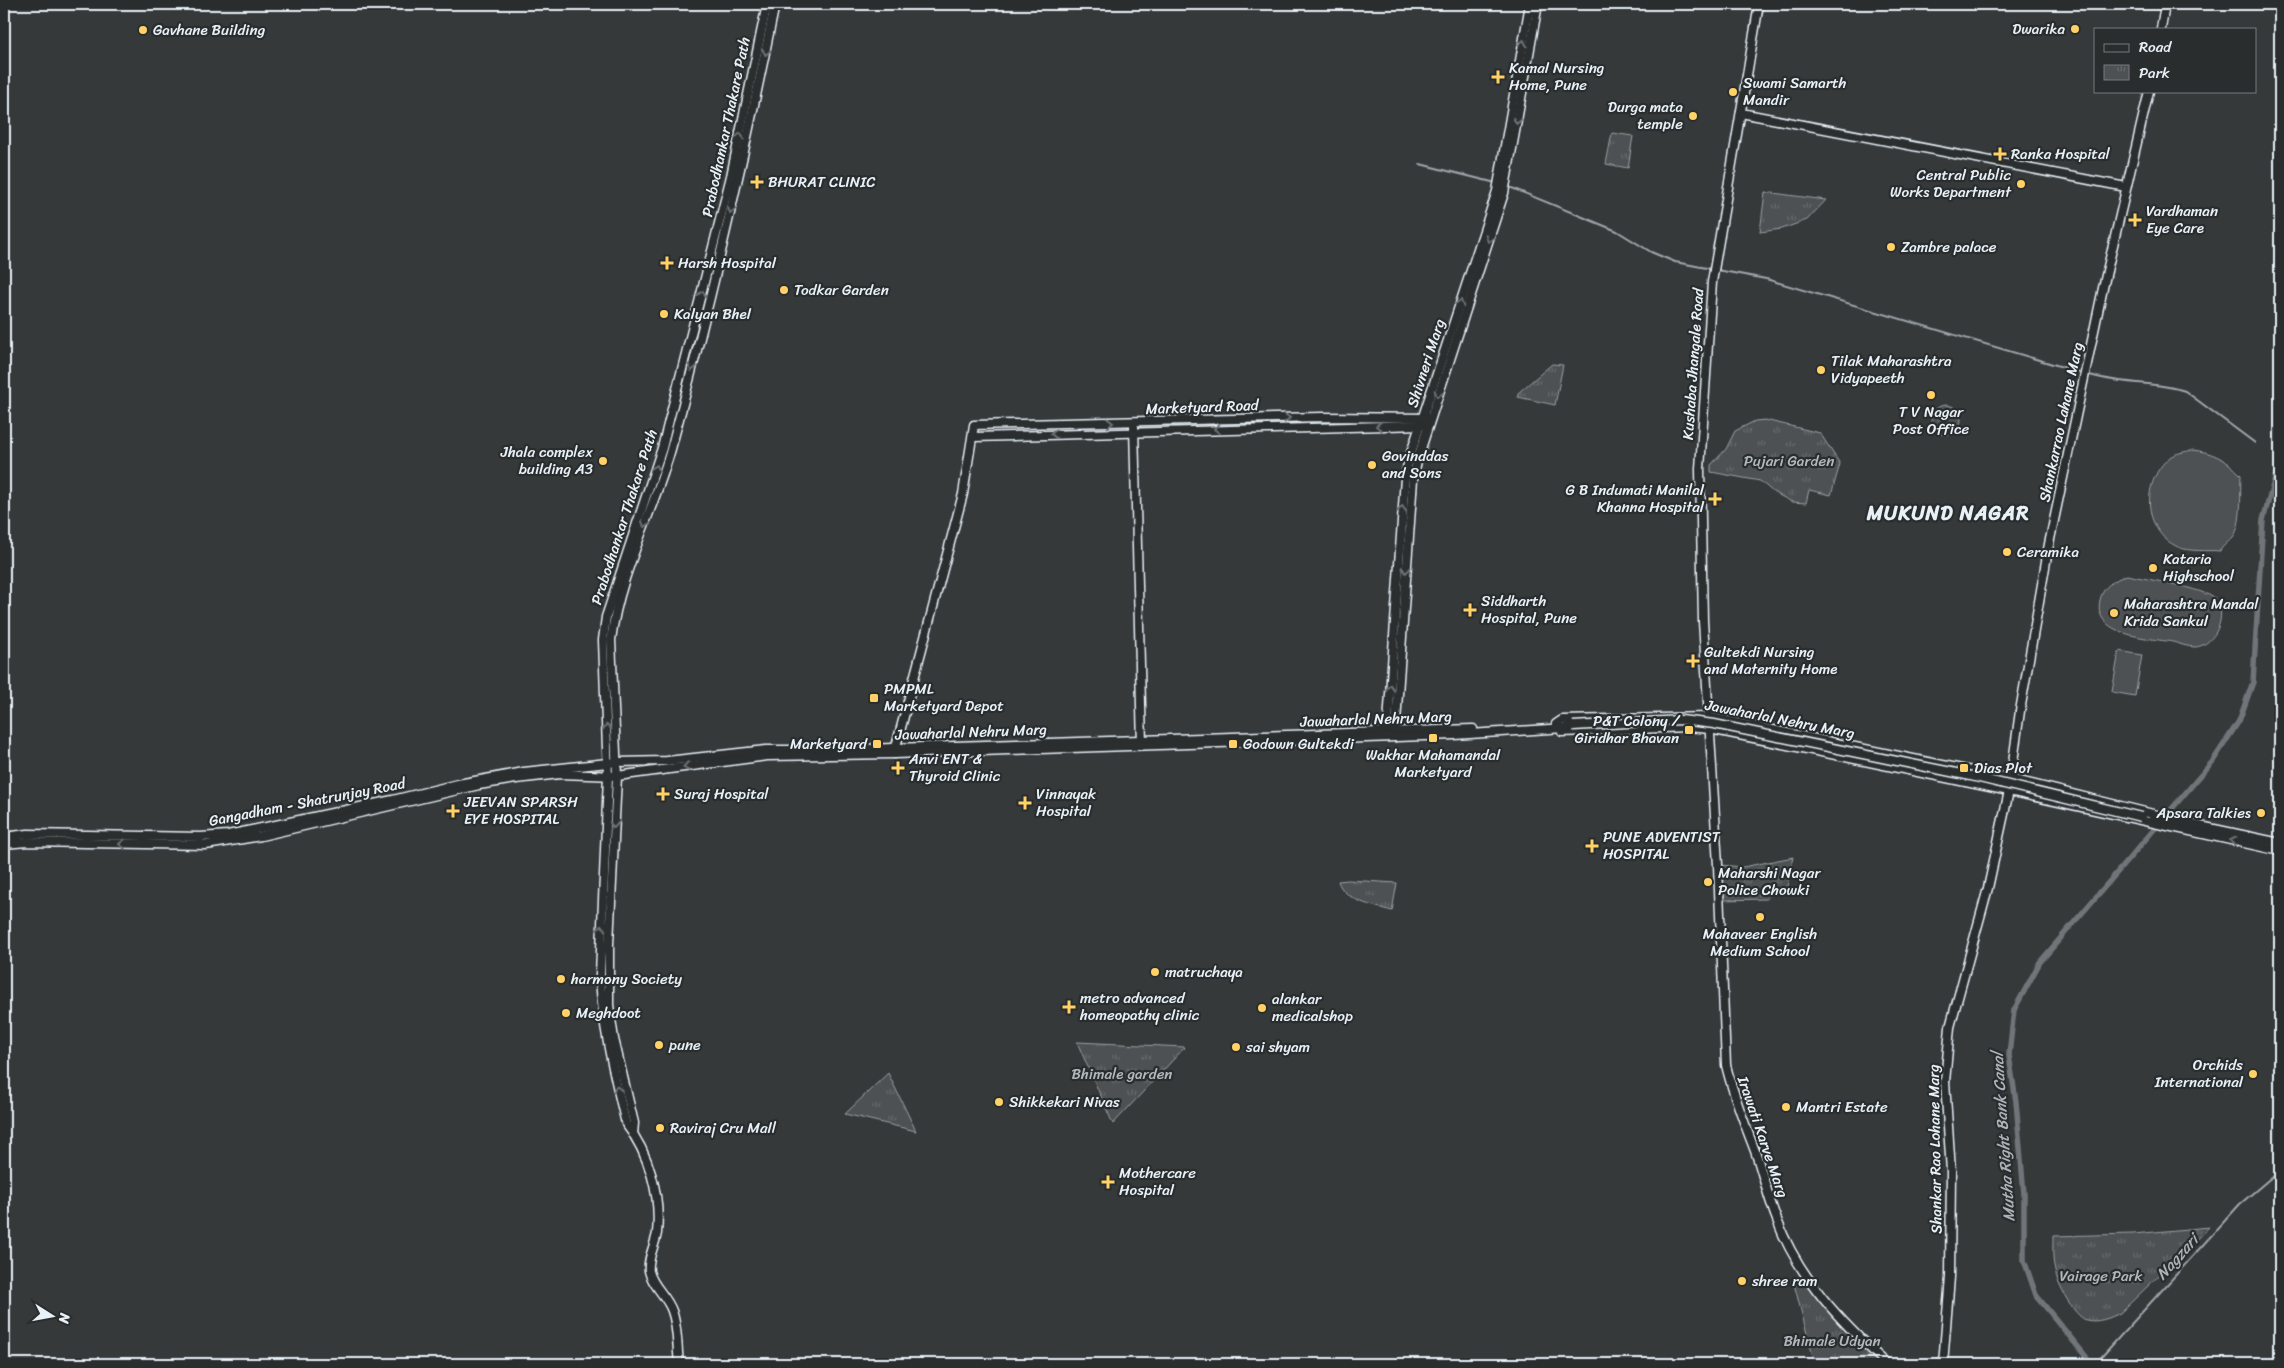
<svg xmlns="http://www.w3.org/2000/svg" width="2284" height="1368" font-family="Sriracha,sans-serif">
<defs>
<pattern id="park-tufts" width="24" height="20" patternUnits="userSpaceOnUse" patternTransform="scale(1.25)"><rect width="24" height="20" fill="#4d5152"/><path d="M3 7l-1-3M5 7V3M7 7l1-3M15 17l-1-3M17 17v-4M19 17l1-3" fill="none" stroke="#676a6c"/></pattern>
</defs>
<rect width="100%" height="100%" fill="#35393a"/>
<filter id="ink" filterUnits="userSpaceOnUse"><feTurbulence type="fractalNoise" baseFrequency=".02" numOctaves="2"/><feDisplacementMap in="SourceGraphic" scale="10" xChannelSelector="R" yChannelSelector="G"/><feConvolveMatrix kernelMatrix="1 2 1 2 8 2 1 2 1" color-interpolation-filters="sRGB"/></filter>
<g filter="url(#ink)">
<!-- park -->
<g fill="url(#park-tufts)" stroke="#9aa1a5">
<path d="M1612,133L1633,136L1628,168L1606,164Z"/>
<path d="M1765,192L1826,200L1807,220L1782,229L1760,232Z"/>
<path d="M1552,364L1563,365L1555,405L1518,397V393Z"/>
<circle cx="1946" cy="420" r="15"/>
<path d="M1765,420L1820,433L1840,464L1831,495L1809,490L1806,503L1792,502L1773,492L1760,481L1711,472V465L1726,449L1735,431L1755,421Z"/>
<path d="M1793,857L1786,891L1776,890L1767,899L1721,900V865L1743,867Z"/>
<path d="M1348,880L1397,883L1392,911C1374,906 1344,901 1338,881Z"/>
<path d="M1077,1042L1185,1047L1113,1124Z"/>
<path d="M888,1073L916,1131L845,1114Z"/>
<path d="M2209,1227L2120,1313C2110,1318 2098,1323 2086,1320C2074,1316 2057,1284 2055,1271C2052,1259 2053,1248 2053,1236L2133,1234Z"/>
<path d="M1806,1280L1882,1363L1880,1364H1815L1794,1284Z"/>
</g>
<!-- pitch -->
<g fill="#4d5152" stroke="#9aa1a5">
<path d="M2192,450C2213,452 2226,459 2241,475C2240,490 2243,525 2233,537C2229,542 2224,544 2220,551C2208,550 2189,552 2178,547C2142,531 2141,481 2170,457C2175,453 2185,452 2192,450Z"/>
<path d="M2127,575C2145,579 2204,588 2215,599C2229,614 2215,646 2195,647C2188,647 2180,644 2173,642C2149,638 2092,636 2100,600C2103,586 2114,580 2127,575Z"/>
<path d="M2119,651L2142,655L2135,696L2112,692Z"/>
</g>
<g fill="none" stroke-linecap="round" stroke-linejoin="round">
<!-- stream -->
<g stroke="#a0a7ac" stroke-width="2">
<path d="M1420,164L1496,183"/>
<path d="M1507,186L1617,231L1651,252L1675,262L1712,269"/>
<path d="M1717,270L1766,279L2083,373"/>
<path d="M2087,374C2119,385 2153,381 2185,391L2255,443"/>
<path d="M2095,1364L2240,1204L2280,1170"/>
</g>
<!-- canal -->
<path stroke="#707579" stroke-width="5.5" d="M2092,1364L2036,1295L2024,1260V1194L2016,1102L2009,1055L2014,1010L2040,962L2213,761L2239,721L2253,682L2263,520L2280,460"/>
<!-- secondary casing -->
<g stroke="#e8f1f8" stroke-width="11">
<g id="secondary">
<path d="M1759,4L1712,282L1700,469L1703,621L1718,865L1726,1065C1733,1095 1744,1122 1755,1151C1763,1174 1768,1198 1777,1220C1799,1279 1842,1323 1887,1364"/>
<path d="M2161,29L2165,4"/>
<path d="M1741,113L2126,187"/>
<path d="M1134,427L1142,745"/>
<path d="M973,437L1423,425"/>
<path d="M1387,737L1405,478L1409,459L1497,191L1530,4"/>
<path d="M1395,737L1413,479L1417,461L1504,193L1538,4"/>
<path d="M894,754L963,494L974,425L1323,417L1430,418"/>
<path d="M633,1134L634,1123L614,1039L609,1005V944L617,776L611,640C619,574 653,513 671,449C711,302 745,153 775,4"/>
<path d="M679,1364C677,1347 678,1327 672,1311C667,1296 652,1286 649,1271C647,1259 655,1245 657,1233C661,1196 649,1153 626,1124C614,1074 602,1026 600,975L608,776L603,640L606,617L662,448L731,176L767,4"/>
<path d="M1943,1364L1950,1277L1951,1171L1945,1082L1950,1027L1988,888L2009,791L2020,711L2049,544L2103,288L2149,91"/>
</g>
</g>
<!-- primary casing -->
<g stroke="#e8f1f8" stroke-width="11">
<g id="primary">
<path d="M1556,724L1562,720L1710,717L2011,779L2157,815"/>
<path d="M1562,732L1687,727L1710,729L2009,791L2280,851"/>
<path d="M2153,816L2280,843"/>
<path d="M4,837L28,834L201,837L228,835L393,800L458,784L524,772L617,762L667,761L766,750H832L1473,729"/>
<path d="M4,844L27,842L206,845L261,836L479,785L516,779L560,774L617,776L767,756L894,754L1454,735L1565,728L1573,726"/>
</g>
</g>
<!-- secondary -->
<use href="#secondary" stroke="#2a2d2e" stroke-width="8"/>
<!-- primary -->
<use href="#primary" stroke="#2a2d2e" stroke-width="8"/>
<!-- primary-bridge casing -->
<g stroke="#e8f1f8" stroke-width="11" stroke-linecap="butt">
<path id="primary-bridge" d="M1573,726L1681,720L1714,724L1971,776L2141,817"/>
</g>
<!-- primary-bridge -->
<use href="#primary-bridge" stroke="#2a2d2e" stroke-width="8"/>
</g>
<!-- one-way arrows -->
<defs><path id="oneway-chevron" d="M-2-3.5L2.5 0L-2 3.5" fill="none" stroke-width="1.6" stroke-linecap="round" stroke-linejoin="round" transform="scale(1.25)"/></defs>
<g stroke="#6c7275">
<use href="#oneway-chevron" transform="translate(1523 43) rotate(-80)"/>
<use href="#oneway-chevron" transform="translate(766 52) rotate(101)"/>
<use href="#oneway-chevron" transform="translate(1517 121) rotate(100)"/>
<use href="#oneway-chevron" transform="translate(740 136) rotate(-78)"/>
<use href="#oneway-chevron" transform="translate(731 210) rotate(104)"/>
<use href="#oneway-chevron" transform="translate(1489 239) rotate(108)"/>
<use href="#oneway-chevron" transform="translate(702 294) rotate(-76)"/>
<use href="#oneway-chevron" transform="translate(1460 303) rotate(-72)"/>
<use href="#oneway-chevron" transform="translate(692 368) rotate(104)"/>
<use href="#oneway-chevron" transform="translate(1438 394) rotate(108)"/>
<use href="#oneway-chevron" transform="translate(1287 418) rotate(-2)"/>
<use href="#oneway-chevron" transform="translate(1110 423) rotate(-1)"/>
<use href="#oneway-chevron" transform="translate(1379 426) rotate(179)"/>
<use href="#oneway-chevron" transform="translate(1217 429) rotate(179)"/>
<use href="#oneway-chevron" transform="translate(1054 434) rotate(178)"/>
<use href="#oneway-chevron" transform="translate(656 468) rotate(-72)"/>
<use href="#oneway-chevron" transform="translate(1402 509) rotate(-87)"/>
<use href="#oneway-chevron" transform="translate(645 524) rotate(109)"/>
<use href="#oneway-chevron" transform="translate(1406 570) rotate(94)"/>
<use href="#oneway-chevron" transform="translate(1390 688) rotate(-87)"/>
<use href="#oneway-chevron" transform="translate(607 727) rotate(-93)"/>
<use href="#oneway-chevron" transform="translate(686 767) rotate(171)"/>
<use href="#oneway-chevron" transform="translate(614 825) rotate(93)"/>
<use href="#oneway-chevron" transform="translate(2233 841) rotate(-168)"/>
<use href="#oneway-chevron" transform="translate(122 844) rotate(-180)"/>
<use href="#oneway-chevron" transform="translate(601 928) rotate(-88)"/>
<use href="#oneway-chevron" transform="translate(617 1089) rotate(-104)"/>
</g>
</g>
<!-- markers -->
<g fill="#ffd166" stroke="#2a2d2e" stroke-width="2">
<circle cx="2075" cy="29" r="5"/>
<circle cx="143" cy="30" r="5"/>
<path d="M1495.5 69.5h5v5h5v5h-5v5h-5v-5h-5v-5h5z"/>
<circle cx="1733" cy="92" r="5"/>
<circle cx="1693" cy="116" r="5"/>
<path d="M1997.5 146.5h5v5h5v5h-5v5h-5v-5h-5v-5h5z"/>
<path d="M754.5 174.5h5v5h5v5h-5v5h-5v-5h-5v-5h5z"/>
<circle cx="2021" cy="184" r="5"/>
<path d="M2132.5 212.5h5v5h5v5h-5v5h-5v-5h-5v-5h5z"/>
<circle cx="1891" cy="247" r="5"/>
<path d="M664.5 255.5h5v5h5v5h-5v5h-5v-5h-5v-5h5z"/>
<circle cx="784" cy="290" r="5"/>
<circle cx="664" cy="314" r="5"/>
<circle cx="1821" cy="370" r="5"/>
<circle cx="1931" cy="395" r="5"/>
<circle cx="603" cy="461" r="5"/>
<circle cx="1372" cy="465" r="5"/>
<path d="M1712.5 491.5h5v5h5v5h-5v5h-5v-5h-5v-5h5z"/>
<circle cx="2007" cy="552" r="5"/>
<circle cx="2153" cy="568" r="5"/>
<path d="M1467.5 602.5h5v5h5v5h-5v5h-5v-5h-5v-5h5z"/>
<circle cx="2114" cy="613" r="5"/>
<path d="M1690.5 653.5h5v5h5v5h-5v5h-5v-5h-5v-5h5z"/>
<rect x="869" y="693" width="10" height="10" rx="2.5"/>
<rect x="1684" y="725" width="10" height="10" rx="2.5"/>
<rect x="1428" y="733" width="10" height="10" rx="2.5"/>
<rect x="872" y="739" width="10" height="10" rx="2.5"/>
<rect x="1228" y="739" width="10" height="10" rx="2.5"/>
<path d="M895.5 760.5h5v5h5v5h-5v5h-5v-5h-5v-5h5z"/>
<rect x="1959" y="763" width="10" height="10" rx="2.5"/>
<path d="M660.5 786.5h5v5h5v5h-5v5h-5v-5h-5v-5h5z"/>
<path d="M1022.5 795.5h5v5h5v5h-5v5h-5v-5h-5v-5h5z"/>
<path d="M450.5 803.5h5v5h5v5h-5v5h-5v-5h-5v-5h5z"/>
<circle cx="2261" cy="813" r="5"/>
<path d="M1589.5 838.5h5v5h5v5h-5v5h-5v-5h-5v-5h5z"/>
<circle cx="1708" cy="882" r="5"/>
<circle cx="1760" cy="917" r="5"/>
<circle cx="1155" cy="972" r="5"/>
<circle cx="561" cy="979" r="5"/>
<path d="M1066.5 999.5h5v5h5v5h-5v5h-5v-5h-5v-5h5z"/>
<circle cx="1262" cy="1008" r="5"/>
<circle cx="566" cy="1013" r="5"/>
<circle cx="659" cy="1045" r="5"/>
<circle cx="1236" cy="1047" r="5"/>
<circle cx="2253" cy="1074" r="5"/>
<circle cx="999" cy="1102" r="5"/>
<circle cx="1786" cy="1107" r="5"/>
<circle cx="660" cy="1128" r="5"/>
<path d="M1105.5 1174.5h5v5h5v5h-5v5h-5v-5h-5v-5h5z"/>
<circle cx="1742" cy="1281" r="5"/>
</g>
<g text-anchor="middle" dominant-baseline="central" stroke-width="4.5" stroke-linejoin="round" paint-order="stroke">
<!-- poi labels -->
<g font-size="15" fill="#e8f1f8" stroke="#2a2d2e" text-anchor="start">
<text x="2065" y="29" text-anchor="end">Dwarika</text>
<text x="153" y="30">Gavhane Building</text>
<text x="1509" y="68">Kamal Nursing<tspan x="1509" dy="17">Home, Pune</tspan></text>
<text x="1743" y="83">Swami Samarth<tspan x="1743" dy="17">Mandir</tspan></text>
<text x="1683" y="107" text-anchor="end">Durga mata<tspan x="1683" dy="17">temple</tspan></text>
<text x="2011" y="154">Ranka Hospital</text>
<text x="2011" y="175" text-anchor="end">Central Public<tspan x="2011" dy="17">Works Department</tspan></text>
<text x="768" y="182">BHURAT CLINIC</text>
<text x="2146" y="211">Vardhaman<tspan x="2146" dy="17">Eye Care</tspan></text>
<text x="1901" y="247">Zambre palace</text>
<text x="678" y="263">Harsh Hospital</text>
<text x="794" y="290">Todkar Garden</text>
<text x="674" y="314">Kalyan Bhel</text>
<text x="1831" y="361">Tilak Maharashtra<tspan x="1831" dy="17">Vidyapeeth</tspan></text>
<text x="1931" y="412" text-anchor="middle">T V Nagar<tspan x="1931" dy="17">Post Office</tspan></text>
<text x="593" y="452" text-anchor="end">Jhala complex<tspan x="593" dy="17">building A3</tspan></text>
<text x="1382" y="456">Govinddas<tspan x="1382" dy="17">and Sons</tspan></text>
<text x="1704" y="490" text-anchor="end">G B Indumati Manilal<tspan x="1704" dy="17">Khanna Hospital</tspan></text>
<text x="2017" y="552">Ceramika</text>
<text x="2163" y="559">Kataria<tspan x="2163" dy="17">Highschool</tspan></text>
<text x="1481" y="601">Siddharth<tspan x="1481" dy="17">Hospital, Pune</tspan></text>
<text x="2124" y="604">Maharashtra Mandal<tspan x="2124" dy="17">Krida Sankul</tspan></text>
<text x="1704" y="652">Gultekdi Nursing<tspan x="1704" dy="17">and Maternity Home</tspan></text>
<text x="884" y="689">PMPML<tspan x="884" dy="17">Marketyard Depot</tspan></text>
<text x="1679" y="721" text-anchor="end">P&amp;T Colony /<tspan x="1679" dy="17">Giridhar Bhavan</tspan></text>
<text x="867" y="744" text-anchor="end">Marketyard</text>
<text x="1243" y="744">Godown Gultekdi</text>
<text x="1433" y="755" text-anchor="middle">Wakhar Mahamandal<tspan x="1433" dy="17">Marketyard</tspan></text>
<text x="909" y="759">Anvi ENT &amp;<tspan x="909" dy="17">Thyroid Clinic</tspan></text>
<text x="1974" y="768">Dias Plot</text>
<text x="674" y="794">Suraj Hospital</text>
<text x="1036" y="794">Vinnayak<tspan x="1036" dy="17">Hospital</tspan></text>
<text x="464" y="802">JEEVAN SPARSH<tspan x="464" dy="17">EYE HOSPITAL</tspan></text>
<text x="2251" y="813" text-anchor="end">Apsara Talkies</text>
<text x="1603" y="837">PUNE ADVENTIST<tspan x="1603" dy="17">HOSPITAL</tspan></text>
<text x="1718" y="873">Maharshi Nagar<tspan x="1718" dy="17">Police Chowki</tspan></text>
<text x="1760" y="934" text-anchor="middle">Mahaveer English<tspan x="1760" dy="17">Medium School</tspan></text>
<text x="1165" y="972">matruchaya</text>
<text x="571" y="979">harmony Society</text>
<text x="1080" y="998">metro advanced<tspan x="1080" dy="17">homeopathy clinic</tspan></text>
<text x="1272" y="999">alankar<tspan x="1272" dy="17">medicalshop</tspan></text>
<text x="576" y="1013">Meghdoot</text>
<text x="669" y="1045">pune</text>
<text x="1246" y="1047">sai shyam</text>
<text x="2243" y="1065" text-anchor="end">Orchids<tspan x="2243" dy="17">International</tspan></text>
<text x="1009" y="1102">Shikkekari Nivas</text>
<text x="1796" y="1107">Mantri Estate</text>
<text x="670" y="1128">Raviraj Cru Mall</text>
<text x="1119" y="1173">Mothercare<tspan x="1119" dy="17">Hospital</tspan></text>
<text x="1752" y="1281">shree ram</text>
</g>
<!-- street labels -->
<g font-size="15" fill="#e8f1f8" stroke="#2a2d2e">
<text transform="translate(726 127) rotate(-78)">Prabodhankar Thakare Path</text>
<text transform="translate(1426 363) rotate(-72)">Shivneri Marg</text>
<text transform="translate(1693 364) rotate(-86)">Kushaba Jhangale Road</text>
<text transform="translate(1202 407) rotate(-2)">Marketyard Road</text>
<text transform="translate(2061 422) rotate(-78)">Shankarrao Lahane Marg</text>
<text transform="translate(624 517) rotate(-72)">Prabodhankar Thakare Path</text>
<text transform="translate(1376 719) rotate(-2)">Jawaharlal Nehru Marg</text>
<text transform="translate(1780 719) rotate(11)">Jawaharlal Nehru Marg</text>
<text transform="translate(971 732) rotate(-2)">Jawaharlal Nehru Marg</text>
<text transform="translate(307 802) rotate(-11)">Gangadham - Shatrunjay Road</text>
<text transform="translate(1763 1137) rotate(71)">Irawati Karve Marg</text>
<text transform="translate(1935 1149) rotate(-91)">Shankar Rao Lohane Marg</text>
</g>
<!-- park labels -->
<g font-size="15" fill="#b2b9be" stroke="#2a2d2e">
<text x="1789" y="461">Pujari Garden</text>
<text x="1122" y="1074">Bhimale garden</text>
<text x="2101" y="1276">Vairage Park</text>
<text x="1832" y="1341">Bhimale Udyan</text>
</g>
<!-- water labels -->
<g font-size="16" font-style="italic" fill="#acb3b8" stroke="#2a2d2e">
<text transform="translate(2003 1137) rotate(-94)">Mutha Right Bank Canal</text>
<text transform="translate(2177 1257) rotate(-48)">Nagzari</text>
</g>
<!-- district labels -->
<g font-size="20" font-weight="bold" letter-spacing="1" fill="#e8f1f8" stroke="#2a2d2e">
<text x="1948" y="513">MUKUND NAGAR</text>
</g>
</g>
<!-- margin -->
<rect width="2284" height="1368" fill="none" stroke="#2a2d2e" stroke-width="20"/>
<rect x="10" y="10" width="2264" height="1348" fill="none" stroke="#e8f1f8" stroke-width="2" filter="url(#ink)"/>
<!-- legend -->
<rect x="2094" y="28" width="162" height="65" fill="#2a2d2e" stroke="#767b7f"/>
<rect x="2104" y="44" width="25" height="8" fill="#2a2d2e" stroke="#767b7f"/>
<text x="2139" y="52" font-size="15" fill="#e8f1f8">Road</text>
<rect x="2104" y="65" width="25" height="15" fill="url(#park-tufts)" stroke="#767b7f"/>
<text x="2139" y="78" font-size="15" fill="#e8f1f8">Park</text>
<!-- north arrow -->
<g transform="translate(52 1316) rotate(101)" stroke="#2a2d2e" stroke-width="4" paint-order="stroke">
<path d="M0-4L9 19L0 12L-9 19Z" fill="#e8f1f8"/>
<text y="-8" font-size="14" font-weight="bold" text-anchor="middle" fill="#e8f1f8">N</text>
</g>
</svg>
